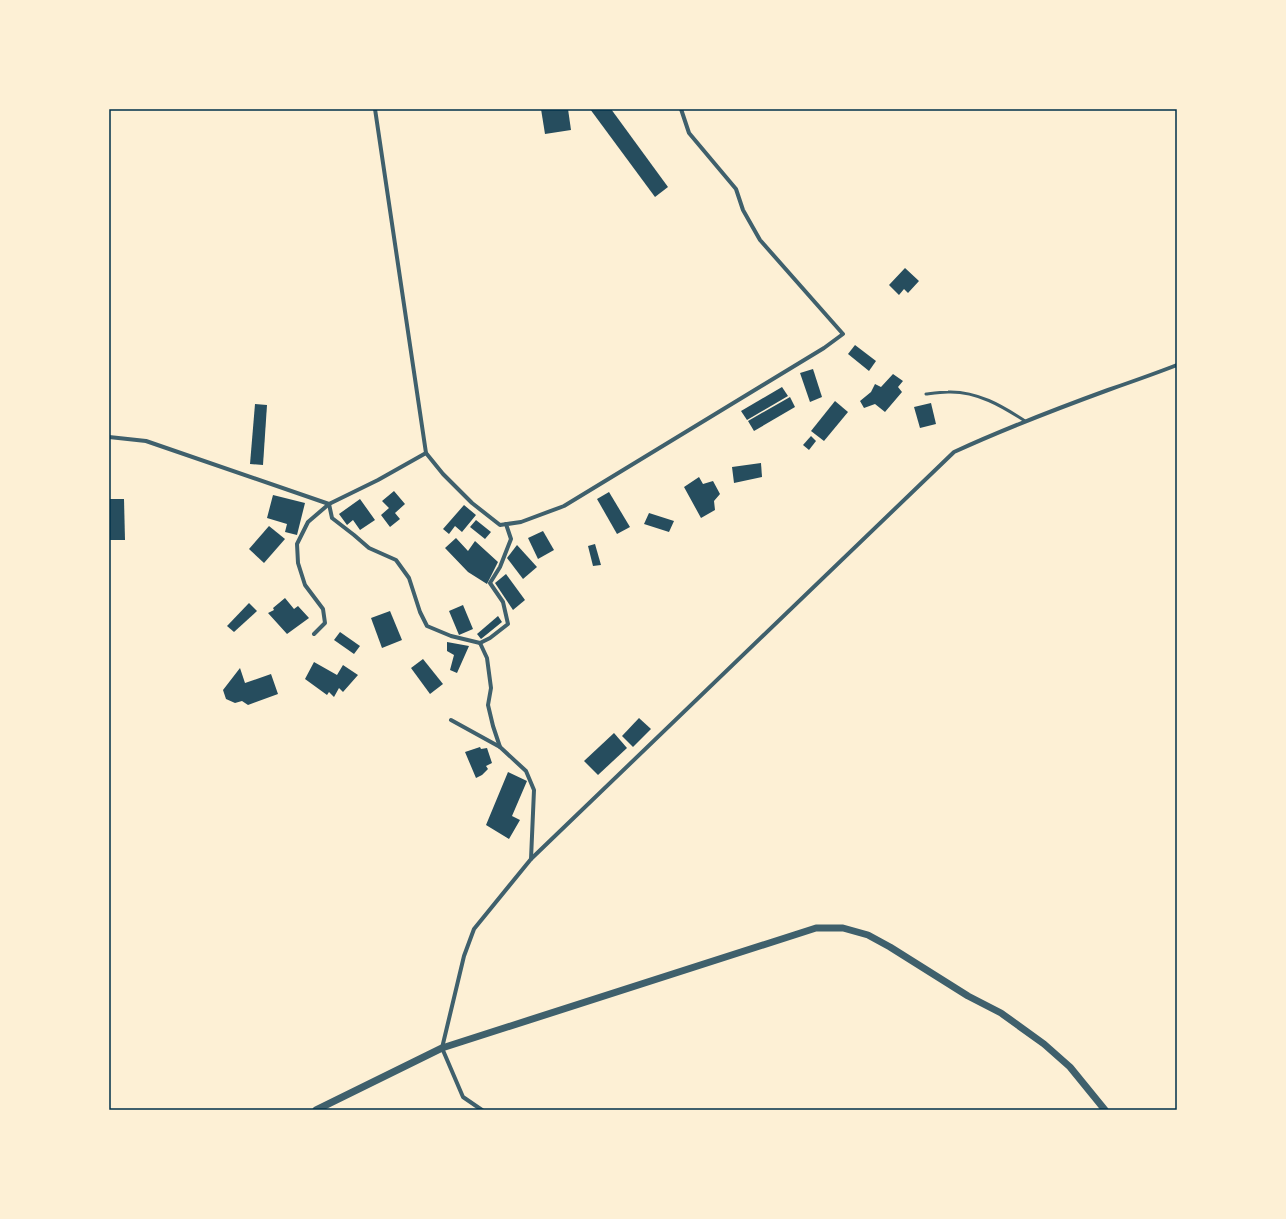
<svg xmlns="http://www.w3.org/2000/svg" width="1286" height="1219" font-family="'PT Sans',sans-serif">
<rect width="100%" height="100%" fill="#fdf0d5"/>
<!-- building -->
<g fill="#264d5e">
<path d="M541,109H568L571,130L545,134Z"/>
<path d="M590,109H611L668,187L655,197Z"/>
<path d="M905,268L919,281L908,293L904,289L899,295L889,285Z"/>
<path d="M855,345L876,361L869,371L848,354Z"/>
<path d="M813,369L822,397L810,402L800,373Z"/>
<path d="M893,374L903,381L898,387L902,392L885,412L875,404L864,408L860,401L871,392L875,384L881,387Z"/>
<path d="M782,387L788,396L747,420L741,411Z"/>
<path d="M790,397L795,407L754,431L748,421Z"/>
<path d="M835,401L848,412L824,441L811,431Z"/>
<path d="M931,403L936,424L920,428L914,407Z"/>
<path d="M255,404L267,405L263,465L250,464Z"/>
<path d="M811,436L816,441L809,450L803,445Z"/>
<path d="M761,463L762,477L734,483L732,467Z"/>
<path d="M699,477L703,484L713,481L720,494L714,501L715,510L701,518L684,487Z"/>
<path d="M394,491L405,504L395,513L400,519L390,527L381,515L389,508L382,501Z"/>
<path d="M609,492L630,527L617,534L597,499Z"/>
<path d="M273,495L305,503L297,535L285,532L287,524L267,518Z"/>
<path d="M109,499H124L125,540H109Z"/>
<path d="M360,499L375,520L360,530L353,520L347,525L339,514Z"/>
<path d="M464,505L476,515L462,532L455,526L449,534L443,529Z"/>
<path d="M649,513L674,521L669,532L644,524Z"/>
<path d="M476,520L491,532L485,539L470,527Z"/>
<path d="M269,526L285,539L264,563L249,549Z"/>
<path d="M543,531L554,550L538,559L528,538Z"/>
<path d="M456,538L468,551L475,541L498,562L487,584L468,572L445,548Z"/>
<path d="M595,544L601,565L593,566L588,546Z"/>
<path d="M517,545L537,567L523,579L507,558Z"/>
<path d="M506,574L525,600L513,610L495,583Z"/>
<path d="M285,598L294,609L298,606L309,618L287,634L268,613L274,610L273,608Z"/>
<path d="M249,603L257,611L234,632L227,626Z"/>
<path d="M463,605L473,629L459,635L449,611Z"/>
<path d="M390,611L402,640L382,648L371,618Z"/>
<path d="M498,616L502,622L481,639L477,634Z"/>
<path d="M340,632L360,646L354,654L334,640Z"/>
<path d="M447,642L469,646L457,673L450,670L454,655L447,651Z"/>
<path d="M423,659L443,684L430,694L411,668Z"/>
<path d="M314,662L337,675L343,665L358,675L343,692L339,688L334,697L329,692L327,695L305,679Z"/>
<path d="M240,668L245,683L271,674L278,694L248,705L242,701L235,703L226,699L223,690Z"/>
<path d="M639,718L651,729L633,747L622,736Z"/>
<path d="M614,733L627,748L598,775L584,761Z"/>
<path d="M480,747L481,749L487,748L492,763L486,766L488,769L482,775L476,778L465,752Z"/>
<path d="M508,772L527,781L512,816L520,820L509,839L486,825Z"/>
</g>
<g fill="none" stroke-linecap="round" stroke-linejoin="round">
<!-- service -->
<path stroke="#3f606c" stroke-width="3" d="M926,394C934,393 941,392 948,392C977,391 1002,406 1025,421"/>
<!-- minor -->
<g stroke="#3f606c" stroke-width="4">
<path d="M375,109L426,453"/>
<path d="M109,437L146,441L329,504L332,518L354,535L369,548L396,560L409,578L420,612L427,626L451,636L480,643L487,658L491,688L488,705L493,726L500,747"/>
<path d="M314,634L325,623L323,609L305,585L298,563L297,544L308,522L329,504L378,480L426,453L443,474L472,503L500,525L521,522L564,506L824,348L843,334L760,240L743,210L736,189L689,133L681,109"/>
<path d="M480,643L490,638L508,624L503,602L490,583L500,567L511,539L506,524"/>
<path d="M451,720L500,747L526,771L534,790L531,859"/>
<path d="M482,1110L463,1097L442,1048L464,956L474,929L531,859L954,452C1004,429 1056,409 1108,390C1131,382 1154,374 1177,365"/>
</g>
<!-- tertiary -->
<path stroke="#3f606c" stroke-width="7" d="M316,1110L442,1048L816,928H843L868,935L890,947L968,996L1001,1013L1044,1044L1070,1067L1105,1110"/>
</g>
<!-- border -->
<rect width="1286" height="1219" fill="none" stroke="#fdf0d5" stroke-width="220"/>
<rect x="110" y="110" width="1066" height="999" fill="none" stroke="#003049" stroke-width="1.5"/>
</svg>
